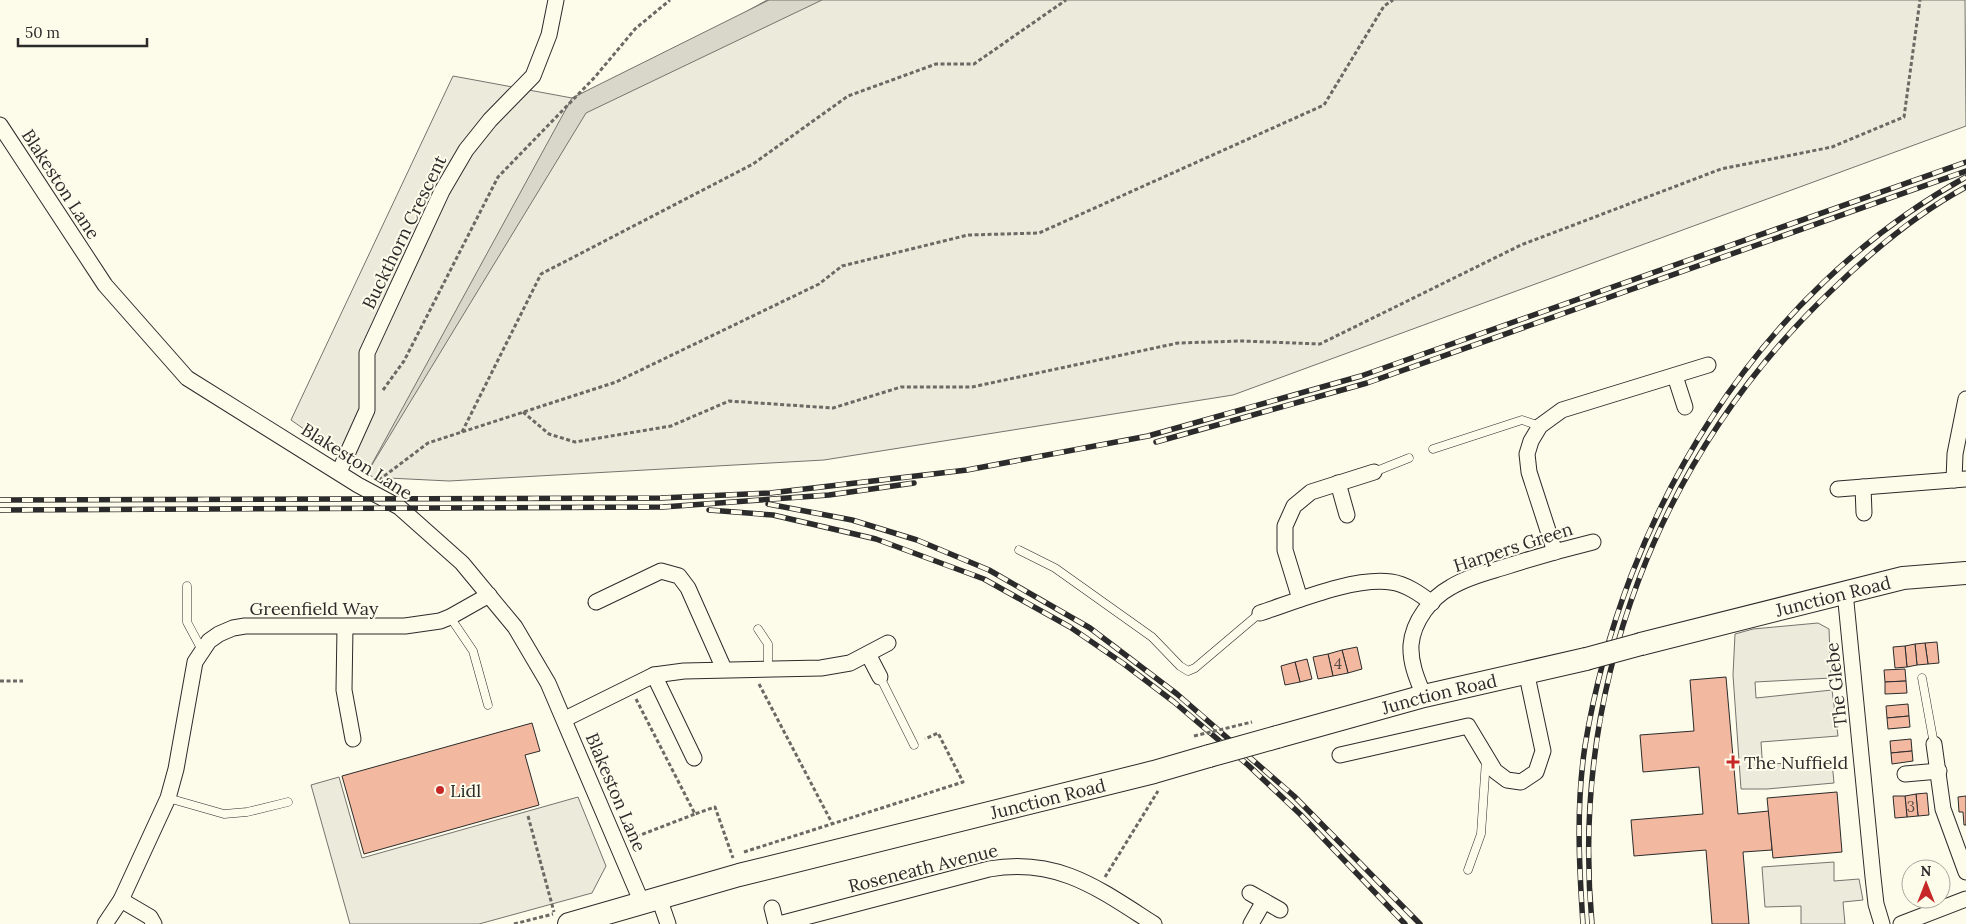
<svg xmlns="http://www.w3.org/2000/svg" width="1966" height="924" font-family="Lora,serif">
<rect width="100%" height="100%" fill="#fdfbea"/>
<!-- green -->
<path fill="#ecebdb" stroke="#74746e" d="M767,0H1965L1966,126L1233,395L824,460L449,481L388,478L384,485L291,420L453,76L572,98L683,47Z"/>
<!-- parking -->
<g fill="#eceadb" stroke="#74746e">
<path d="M1818,623L1829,629L1831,678L1755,682L1756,698L1832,690L1838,736L1761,742L1762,757L1764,764L1832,762L1834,783L1767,789H1741L1733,675L1735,634L1753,629Z"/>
<path d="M339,777L362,858L578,797L606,866L592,893L479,924H350L311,785Z"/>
<path d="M1834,862V881L1859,879L1863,900L1843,902L1845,924H1801V906L1765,907L1762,867Z"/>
</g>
<!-- water -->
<path fill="#d8d7c9" stroke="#74746e" d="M769,0H822L586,113L367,473L572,98Z"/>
<!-- building -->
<g fill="#f2b8a0" stroke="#2b2b2b">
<path d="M1937,642L1939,663L1928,664L1925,643Z"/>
<path d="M1925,643L1928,664L1917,665L1915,644Z"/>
<path d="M1915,644L1917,665L1907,667L1905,646Z"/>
<path d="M1905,646L1907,667L1895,668L1893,647Z"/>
<path d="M1357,647L1362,669L1348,673L1342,650Z"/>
<path d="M1342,650L1348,673L1333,676L1328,654Z"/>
<path d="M1328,654L1333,676L1318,679L1313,657Z"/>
<path d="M1307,659L1312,679L1300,682L1295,662Z"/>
<path d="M1295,662L1300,682L1285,685L1281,666Z"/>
<path d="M1905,669L1906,681L1885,682L1884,670Z"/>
<path d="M1726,677L1738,814L1769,811L1772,850L1743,852L1749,924H1712L1706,850L1634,856L1631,820L1703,814L1699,767L1643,772L1640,735L1694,731L1690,680Z"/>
<path d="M1906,681L1907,693L1885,694V682Z"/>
<path d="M1908,704L1909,716L1887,718L1886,706Z"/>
<path d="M1909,716L1910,727L1888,729L1887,718Z"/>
<path d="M532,723L540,751L525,755L539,805L364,854L342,776Z"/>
<path d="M1911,739L1912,751L1891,753L1890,741Z"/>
<path d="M1912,751L1913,761L1892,764L1891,753Z"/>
<path d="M1837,792L1842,852L1773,858L1767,798Z"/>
<path d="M1927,793L1929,815L1918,816L1916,794Z"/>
<path d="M1916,794L1918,816L1907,817L1905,796Z"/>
<path d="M1893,796H1905L1907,817L1895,818Z"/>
<path d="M1966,796V825H1964L1963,812H1959L1958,797Z"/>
</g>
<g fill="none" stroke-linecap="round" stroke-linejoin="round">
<!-- lane casing -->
<g stroke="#2b2b2b" stroke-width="9">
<g id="lane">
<path d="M1433,449L1522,420L1540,426"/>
<path d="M1374,472L1409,458"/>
<path d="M1019,550L1055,568L1152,637L1180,666L1188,671L1195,668L1260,613"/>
<path d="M187,586V622L202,650"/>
<path d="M450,617L473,651L488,705"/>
<path d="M758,629L768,644V669"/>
<path d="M880,677L914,745"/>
<path d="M1922,678L1934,744"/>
<path d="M168,798L224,814L247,812L288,802"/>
<path d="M1468,870L1481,834L1486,760"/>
</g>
</g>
<!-- street casing -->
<g stroke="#2b2b2b" stroke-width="17">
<g id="street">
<path d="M0,125L105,285L187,378L358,485L399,507L462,563L515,627L548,683L642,903"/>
<path d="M1675,376L1685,407"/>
<path d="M339,472L367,410V353L442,191L466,150L490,120L533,76L549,35L556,0"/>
<path d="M1954,480L1955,454L1966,399"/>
<path d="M1338,483L1347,515"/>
<path d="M1863,487L1864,513"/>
<path d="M1838,489L1966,479"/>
<path d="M1555,552L1529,472L1527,454L1531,441L1540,426L1562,410L1708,365"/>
<path d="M1845,592L1873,877L1876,904L1882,924"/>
<path d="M1300,599L1285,550V526L1294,506L1311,492L1374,472"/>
<path d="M596,602L661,571L679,576L688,588L724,669"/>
<path d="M1260,613C1297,601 1353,577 1391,582C1406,584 1420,594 1432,603"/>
<path d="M345,627L344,690L353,739"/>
<path d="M868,654L880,677"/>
<path d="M654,675L694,758"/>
<path d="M1424,696C1417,679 1410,663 1411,645C1413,621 1431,598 1451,587C1469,576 1489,572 1508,566C1536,557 1564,549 1593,542"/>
<path d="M565,719L654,675L684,671L821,668L850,663L888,643"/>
<path d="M1934,744L1943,809L1966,872"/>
<path d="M1340,755L1468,726L1495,771L1507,780L1521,782L1536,772L1543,751L1526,671"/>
<path d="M1905,774L1939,771"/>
<path d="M1250,893L1280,910"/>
<path d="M659,898L668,924"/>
<path d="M121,900L150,917L154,924"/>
<path d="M772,908L776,924"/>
<path d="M105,924L121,900L168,798L176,769L195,662L209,641L219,634L233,628L245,626H405L440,621L450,617L489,595"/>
<path d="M779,924L989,869C1058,857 1099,889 1154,924"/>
<path d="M1251,924L1264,901"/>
<path d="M1901,924L1966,899"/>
</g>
</g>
<!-- secondary casing -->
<g stroke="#2b2b2b" stroke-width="24">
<g id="secondary">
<path id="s1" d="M1641,644L1903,578L1966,573"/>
<path id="s2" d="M1277,737L1424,696L1586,659"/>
<path id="s3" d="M569,924L739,875L1154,772L1209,756"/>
</g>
</g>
<!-- path -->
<g stroke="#6a6964" stroke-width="3" stroke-dasharray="4 2.5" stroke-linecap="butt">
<path d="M383,390L404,361L498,177L595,77L635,29L670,0"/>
<path d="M523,412L549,434L575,442L671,426L729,401L833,408L901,387H972L1178,343L1241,341L1320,344L1521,245L1721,169L1832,147L1904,117L1920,0"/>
<path d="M462,432L541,274L753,164L848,96L936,64H974L1066,0"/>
<path d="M379,480L428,443L616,382L819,284L842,266L968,235L1039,233L1324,105L1384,6L1393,0"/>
<path d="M0,681H23"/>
<path d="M759,684L832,823"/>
<path d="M636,699L695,814L715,807L733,858"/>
<path d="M528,816L554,912"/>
<path d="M630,839L695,814"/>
<path d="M744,852L963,782L938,733L925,739"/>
<path d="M1105,877L1158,791"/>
<path d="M514,924L553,914"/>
</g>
<!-- lane -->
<use href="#lane" stroke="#fdfbea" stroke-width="8"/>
<!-- street -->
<use href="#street" stroke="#fdfbea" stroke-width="15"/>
<!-- secondary -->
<use href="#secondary" stroke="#fdfbea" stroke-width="22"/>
<!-- rail casing -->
<g stroke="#2b2b2b" stroke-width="5.5">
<g id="rail">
<path d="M1156,442L1367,383L1966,171"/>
<path d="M0,500L661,498L770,493L967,470L1148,436L1361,376L1966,162"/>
<path d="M768,504L852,520L917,540L989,570L1090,628L1177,694L1294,796L1420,924"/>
<path d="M0,510L663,507L829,495L914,483"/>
<path d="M709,510L773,515L876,539L984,579L1070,627L1124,664L1174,702L1248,765L1300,814L1405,924"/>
<path d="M1583,924C1579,865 1576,805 1585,746C1623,514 1757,293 1966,177"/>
<path d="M1592,924C1570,686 1659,455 1831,291C1872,251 1916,214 1966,187"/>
</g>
</g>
<!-- rail -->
<use href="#rail" stroke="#fdfbea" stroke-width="4" stroke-dasharray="11" stroke-linecap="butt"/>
<!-- secondary-bridge casing -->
<g stroke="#2b2b2b" stroke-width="24" stroke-linecap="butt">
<g id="secondary-bridge">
<path d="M1586,659L1641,644"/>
<path d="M1209,756L1277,737"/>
</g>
</g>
<!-- path-bridge -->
<path stroke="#6a6964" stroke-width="3" stroke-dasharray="4 2.5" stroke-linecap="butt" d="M1194,736L1252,722"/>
<!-- secondary-bridge -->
<use href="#secondary-bridge" stroke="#fdfbea" stroke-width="22"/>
</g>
<!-- markers -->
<g fill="#c62828" stroke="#fdfbea" stroke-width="2">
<path d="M1730.5 754.5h5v5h5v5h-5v5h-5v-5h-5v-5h5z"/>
<circle cx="440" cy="790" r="5"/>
</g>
<g text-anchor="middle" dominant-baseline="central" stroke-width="4" stroke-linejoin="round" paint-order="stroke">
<!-- number labels -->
<g font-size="15" fill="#5d4e48">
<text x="1338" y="663">4</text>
<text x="1911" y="806">3</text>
</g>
<!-- street labels -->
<g font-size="18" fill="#2b2b2b" stroke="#fdfbea">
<text transform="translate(61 184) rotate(57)">Blakeston Lane</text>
<text transform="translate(404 232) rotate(-64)">Buckthorn Crescent</text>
<text transform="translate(357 461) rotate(32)">Blakeston Lane</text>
<text transform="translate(1513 547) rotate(-18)">Harpers Green</text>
<text stroke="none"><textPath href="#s1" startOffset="198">Junction Road</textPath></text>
<text x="314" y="608">Greenfield Way</text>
<text transform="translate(1836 685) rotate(-96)">The Glebe</text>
<text stroke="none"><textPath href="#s2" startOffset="168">Junction Road</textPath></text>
<text transform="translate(616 792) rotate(67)">Blakeston Lane</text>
<text stroke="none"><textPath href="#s3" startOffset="495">Junction Road</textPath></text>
<text transform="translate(923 868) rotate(-14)">Roseneath Avenue</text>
</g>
<!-- poi labels -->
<g font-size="18" fill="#2b2b2b" stroke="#fdfbea" text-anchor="start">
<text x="1744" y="762">The Nuffield</text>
<text x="450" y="790">Lidl</text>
</g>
</g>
<!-- north arrow -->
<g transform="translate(1926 884)"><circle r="24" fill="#fdfbea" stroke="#a9a89e"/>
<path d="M0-4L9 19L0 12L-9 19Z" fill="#c62828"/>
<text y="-8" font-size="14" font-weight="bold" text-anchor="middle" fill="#2b2b2b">N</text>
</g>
<!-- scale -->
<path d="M18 38v8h129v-8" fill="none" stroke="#2b2b2b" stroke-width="2.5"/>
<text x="25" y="38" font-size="15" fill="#2b2b2b" stroke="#fdfbea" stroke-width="4" paint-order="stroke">50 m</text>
</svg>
